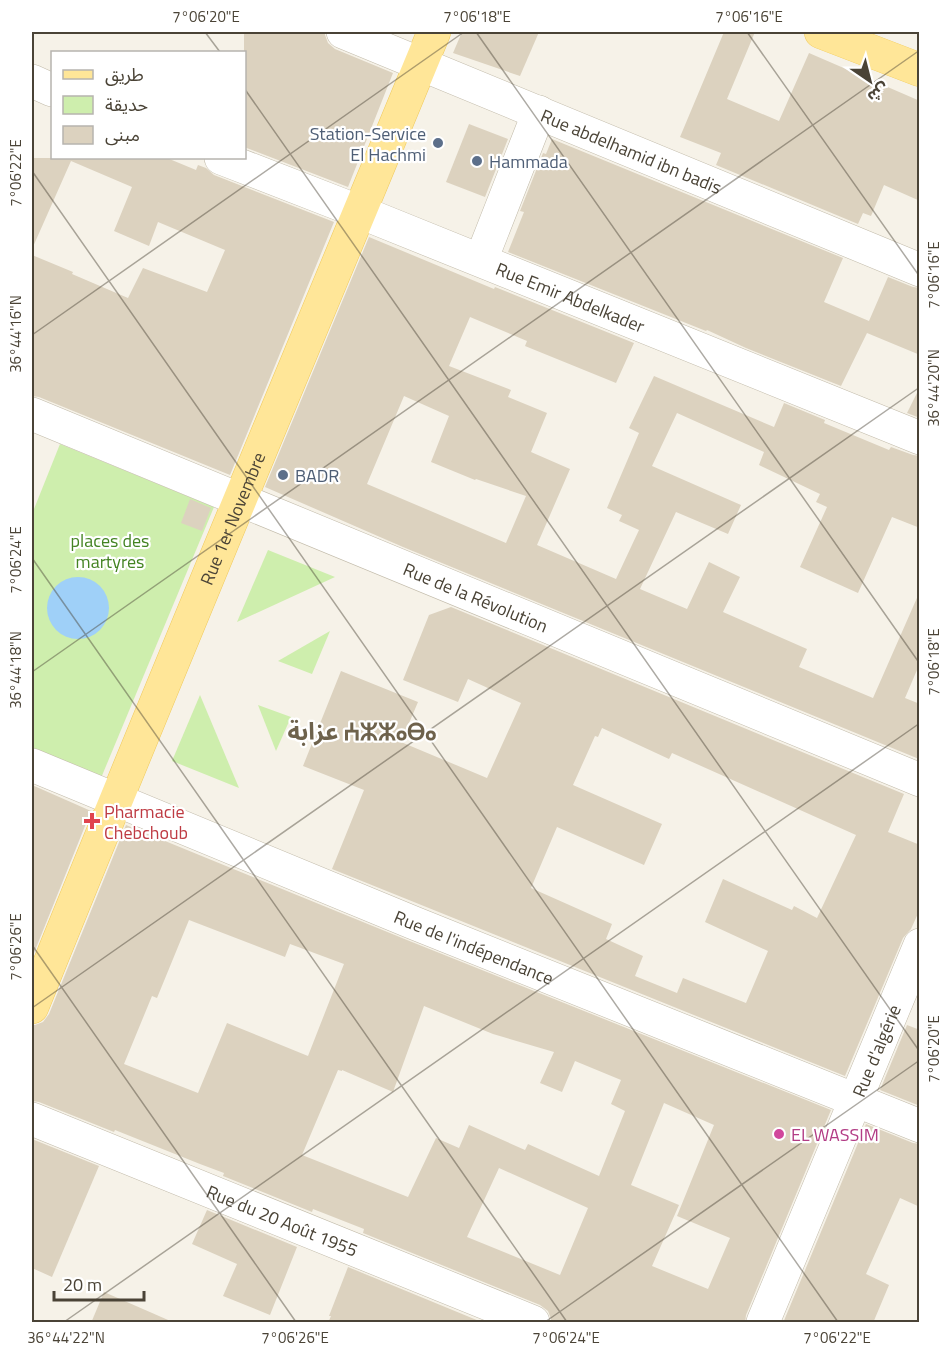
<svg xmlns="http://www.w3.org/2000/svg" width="951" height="1354" font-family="'Titillium Web','Noto Sans Arabic','Noto Sans Tifinagh',sans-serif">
<rect width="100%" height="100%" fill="#f6f2e8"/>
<!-- green -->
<g fill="#ceeead">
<path d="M60,444L214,507L101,778L32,750V514Z"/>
<path d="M268,550L335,577L237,622Z"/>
<path d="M330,631L312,674L278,661Z"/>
<path d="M200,695L239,788L172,761Z"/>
<path d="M258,705L291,717L276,751Z"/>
</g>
<!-- water -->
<circle fill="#9fd0f8" cx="78" cy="608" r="31"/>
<!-- building -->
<g fill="#dcd2bf" fill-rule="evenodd">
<path d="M244,32H325V35L328,43L335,49L393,73L348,187L244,147Z"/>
<path d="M462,32H539L520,76L453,53Z"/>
<path d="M724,32H755L727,99L779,121L809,53L920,101V201L884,185L871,216L863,213L858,224L716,165L721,153L680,137Z"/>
<path d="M469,124L508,139L485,197L446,182Z"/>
<path d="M552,139L843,258L824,302L869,321L888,277L913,287L920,288V355L867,333L841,386L746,348L707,330L706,331L508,252L524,212L520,211L543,153L546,154Z"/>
<path d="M32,158H167L196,170L198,165L206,168L214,175L334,222L230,475L39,397L32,396V255L73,272L72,274L128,298L143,268L207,292L225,250L158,222L149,246L114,231L132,187L71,161L32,249Z"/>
<path d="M369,237L494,289L495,287L634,343L616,383L525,346L527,341L470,317L449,366L511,390L508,397L547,413L531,452L570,469L537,545L616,579L639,530L619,521L622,515L607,508L639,433L629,428L654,376L774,427L784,403L825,420L824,423L889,450L891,447L913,455L920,456V528L892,517L858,593L800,567L827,507L816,502L820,494L759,465L764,452L677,413L652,466L741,505L728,534L676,512L640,589L687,609L709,562L740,577L723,612L807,649L799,667L873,698L920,591V663L905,698L920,704L919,759L403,547L265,487ZM404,396L449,416L431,462L475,480L476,479L526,496L506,543L367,484Z"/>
<path d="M920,387V418L907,413Z"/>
<path d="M190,499L211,508L202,531L181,523Z"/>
<path d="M451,607L904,794L888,832L920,845V909L911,929L903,938L845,1076L332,869L364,790L303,766L341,671L418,702L401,742L487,778L521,703L468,679L458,702L403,680L429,615ZM602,728L669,759L672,753L856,835L817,918L794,906L792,910L723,879L705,922L768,951L746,1003L683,978L677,993L635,976L643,956L606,939L612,924L531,888L557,827L644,865L662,824L573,785L595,736L598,737Z"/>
<path d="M32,785L91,811L32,958Z"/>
<path d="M126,825L407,940L831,1110L746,1315L745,1323H551V1319L548,1311L540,1305L363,1233L364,1229L313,1209L312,1212L223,1176L224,1173L200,1164L115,1130L114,1132L39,1102L32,1101V1025H35L43,1022L49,1014ZM189,920L285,957L290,944L344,964L308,1056L227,1023L198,1093L124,1064L152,996L157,998ZM424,1006L493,1034L554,1052L540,1083L562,1092L575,1061L621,1080L611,1104L625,1111L599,1176L528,1144L525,1150L469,1125L459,1148L436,1138L408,1197L302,1155L338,1070L342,1071V1070L393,1092ZM664,1103L714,1125L677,1216L730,1238L708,1289L652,1266L679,1205L631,1185ZM499,1168L588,1208L560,1275L467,1237Z"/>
<path d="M907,1025L920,1030V1106L880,1090Z"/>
<path d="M866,1124L913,1143L920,1144V1207L900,1198L866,1274L889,1285L873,1323H783Z"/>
<path d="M32,1139L99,1166L52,1277L32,1268Z"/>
<path d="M207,1210L297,1247L270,1315L223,1296L237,1264L192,1244Z"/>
<path d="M348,1267L484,1323H328L331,1316H329Z"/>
<path d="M104,1292L175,1323H91Z"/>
</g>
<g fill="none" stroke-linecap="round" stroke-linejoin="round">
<!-- minor casing -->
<g stroke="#c2bbaa" stroke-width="34">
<g id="minor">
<path id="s1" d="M343,32L920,270"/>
<path d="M32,81L52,90"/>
<path id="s2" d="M221,158L360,212L920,438"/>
<path d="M481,260L539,112"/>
<path id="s3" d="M32,414L920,780"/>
<path id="s4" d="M32,765L414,923L920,1126"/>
<path id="s5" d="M32,1119L533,1322"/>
<path id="s6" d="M763,1322L920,945"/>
</g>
</g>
<!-- major casing -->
<g stroke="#f0ca5c" stroke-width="34">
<g id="major">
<path d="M821,32L920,70"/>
<path id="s7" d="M32,1007C163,681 300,357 434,32"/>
</g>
</g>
<!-- minor -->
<use href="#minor" stroke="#fff" stroke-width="33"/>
<!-- major -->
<use href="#major" stroke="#ffe698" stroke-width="33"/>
</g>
<!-- ticks -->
<path fill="none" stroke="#4a4336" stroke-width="1.5" stroke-opacity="0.45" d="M205,32L220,52M476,32L920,664M747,32L920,277M244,88L920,1052M32,171L838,1322M32,335L464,32M32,558L567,1322M32,672L920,50M32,945L296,1322M32,1008L920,387M64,1322L920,723M545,1322L920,1060"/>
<!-- markers -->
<g fill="#5c6f8a" stroke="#fff" stroke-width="2">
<circle cx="438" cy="143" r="6"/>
<circle cx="477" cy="161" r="6"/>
<circle cx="283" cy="475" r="6"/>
</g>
<path fill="#e0444e" stroke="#fff" stroke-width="2" d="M89 812h6v6h6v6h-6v6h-6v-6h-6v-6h6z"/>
<circle fill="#d1479c" stroke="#fff" stroke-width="2" cx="779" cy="1134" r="6"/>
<g text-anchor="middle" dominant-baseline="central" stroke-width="4.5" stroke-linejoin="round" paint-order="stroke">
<!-- service labels -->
<g font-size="18" fill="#4e5e75" stroke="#fff" text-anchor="start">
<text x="426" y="133" text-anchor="end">Station-Service<tspan x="426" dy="21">El Hachmi</tspan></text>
<text x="489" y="161">Hammada</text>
<text x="295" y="475">BADR</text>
</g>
<!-- street labels -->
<g font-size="18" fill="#4a4336" stroke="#fff">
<text stroke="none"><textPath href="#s1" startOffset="312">Rue abdelhamid ibn badis</textPath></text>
<text stroke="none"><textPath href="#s2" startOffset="376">Rue Emir Abdelkader</textPath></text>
<text stroke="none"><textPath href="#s7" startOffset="528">Rue 1er Novembre</textPath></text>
<text stroke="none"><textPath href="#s3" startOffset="480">Rue de la Révolution</textPath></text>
<text stroke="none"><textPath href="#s4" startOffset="478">Rue de l'indépendance</textPath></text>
<text stroke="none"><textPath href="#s6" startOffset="294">Rue d'algérie</textPath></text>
<text stroke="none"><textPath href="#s5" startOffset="270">Rue du 20 Août 1955</textPath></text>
</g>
<!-- park labels -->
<g font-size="18" fill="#438322" stroke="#fff">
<text x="110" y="540">places des<tspan x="110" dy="21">martyres</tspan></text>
</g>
<!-- health labels -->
<g font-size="18" fill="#be3a42" stroke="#fff" text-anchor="start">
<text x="104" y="811">Pharmacie<tspan x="104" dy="21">Chebchoub</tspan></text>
</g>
<!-- hotel labels -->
<g font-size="18" fill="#b23c85" stroke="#fff" text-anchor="start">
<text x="791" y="1134">EL WASSIM</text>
</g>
<!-- district labels -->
<g font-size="24" font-weight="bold" fill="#6e624c" stroke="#fff">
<text x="362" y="731">عزابة ⵄⵣⵣⴰⴱⴰ</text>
</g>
</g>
<!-- border -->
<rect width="951" height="1354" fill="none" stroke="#ffffff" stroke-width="66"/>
<!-- legend -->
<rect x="51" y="51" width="195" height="108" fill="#ffffff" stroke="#b7b4af" stroke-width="1.5"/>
<rect x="63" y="70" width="30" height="9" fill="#ffe698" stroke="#b7b4af" stroke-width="1.5"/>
<text x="105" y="81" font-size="18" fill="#4a4336">طريق</text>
<rect x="63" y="96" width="30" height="18" fill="#ceeead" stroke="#b7b4af" stroke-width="1.5"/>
<text x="105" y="111" font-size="18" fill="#4a4336">حديقة</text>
<rect x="63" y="126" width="30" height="18" fill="#dcd2bf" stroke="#b7b4af" stroke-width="1.5"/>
<text x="105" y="141" font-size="18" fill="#4a4336">مبنى</text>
<!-- north arrow -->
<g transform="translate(870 81) rotate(145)" stroke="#ffffff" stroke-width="4.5" paint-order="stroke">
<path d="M0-4.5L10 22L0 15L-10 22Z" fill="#4a4336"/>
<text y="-9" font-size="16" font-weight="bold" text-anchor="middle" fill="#4a4336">ش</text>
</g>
<!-- scale -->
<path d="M54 1291v9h90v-9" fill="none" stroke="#4a4336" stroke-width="3"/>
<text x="63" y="1291" font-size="18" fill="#4a4336" stroke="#ffffff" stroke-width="4.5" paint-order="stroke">20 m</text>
<rect x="33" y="33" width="885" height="1288" fill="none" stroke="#4a4336" stroke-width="2"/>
<g font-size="15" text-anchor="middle" fill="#4a4336">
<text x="206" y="22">7°06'20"E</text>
<text x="477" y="22">7°06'18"E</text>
<text x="749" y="22">7°06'16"E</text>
<text transform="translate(16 173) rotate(-90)" y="5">7°06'22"E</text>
<text transform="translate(934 275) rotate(-90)" y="5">7°06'16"E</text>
<text transform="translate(16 334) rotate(-90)" y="5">36°44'16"N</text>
<text transform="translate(934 388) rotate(-90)" y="5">36°44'20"N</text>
<text transform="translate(16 560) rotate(-90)" y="5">7°06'24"E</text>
<text transform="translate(934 662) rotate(-90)" y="5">7°06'18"E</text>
<text transform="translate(16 670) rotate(-90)" y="5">36°44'18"N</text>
<text transform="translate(16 947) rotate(-90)" y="5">7°06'26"E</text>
<text transform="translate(934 1049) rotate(-90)" y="5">7°06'20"E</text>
<text x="66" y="1343">36°44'22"N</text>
<text x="295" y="1343">7°06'26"E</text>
<text x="566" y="1343">7°06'24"E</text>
<text x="837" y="1343">7°06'22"E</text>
</g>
</svg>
